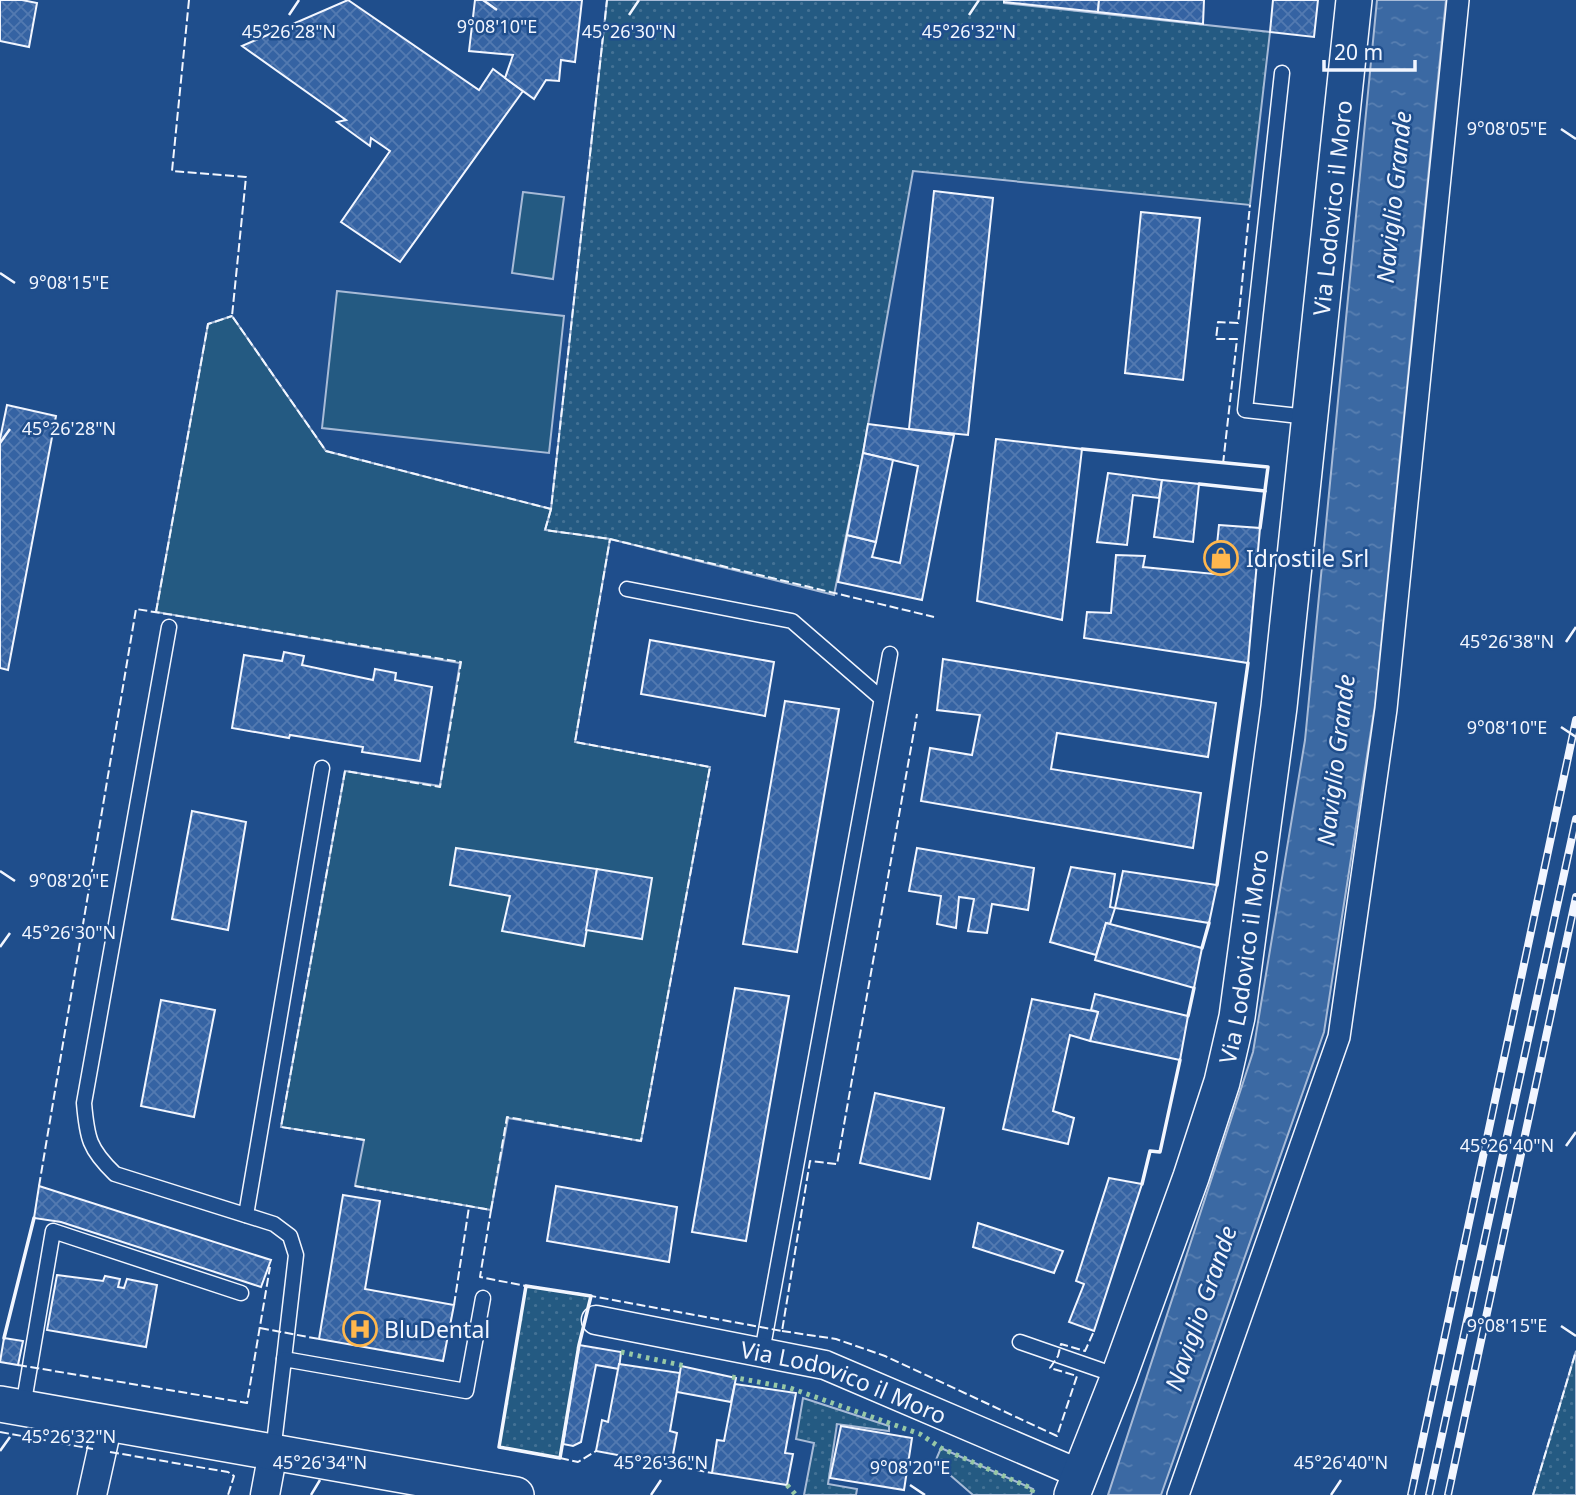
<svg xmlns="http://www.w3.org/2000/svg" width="1576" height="1495" font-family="'Noto Sans',sans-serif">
<defs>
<pattern id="grass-dots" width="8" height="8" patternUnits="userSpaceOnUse" patternTransform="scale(1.75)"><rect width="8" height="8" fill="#245a82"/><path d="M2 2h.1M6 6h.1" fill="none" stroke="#447295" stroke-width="1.8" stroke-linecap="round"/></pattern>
<pattern id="water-ripples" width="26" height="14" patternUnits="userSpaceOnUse" patternTransform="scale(1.75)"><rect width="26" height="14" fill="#3b69a3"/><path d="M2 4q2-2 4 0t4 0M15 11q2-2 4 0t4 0" fill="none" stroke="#587fb1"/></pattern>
<pattern id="building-cross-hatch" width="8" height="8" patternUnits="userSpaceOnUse" patternTransform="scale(1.75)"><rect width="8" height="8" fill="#3563a3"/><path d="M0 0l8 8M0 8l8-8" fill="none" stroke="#537ab1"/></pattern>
</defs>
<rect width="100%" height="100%" fill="#1f4e8c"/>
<!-- grass -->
<g fill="url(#grass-dots)" stroke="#a8bbd7" stroke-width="2">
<path d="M607,0H1004V3L1270,32L1250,205L913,171L863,453L834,595L610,539L545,530L551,509Z"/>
<path d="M526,1286L591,1296L579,1345L560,1458L499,1447Z"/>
<path d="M1576,1351V1495H1533Z"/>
<path d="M803,1398L889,1426V1431L837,1424L828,1484L857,1489L856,1495H804L814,1443L796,1439Z"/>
<path d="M941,1448L1033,1489L1031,1495H973L935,1462Z"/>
</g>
<!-- pitch -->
<g fill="#245a82" stroke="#a8bbd7" stroke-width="2">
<path d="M523,192L564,197L553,279L512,273Z"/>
<path d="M337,291L564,316L549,453L322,428Z"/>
<path d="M232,316L326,451L551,509L545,530L610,539L575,742L710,767L641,1141L508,1118L491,1210L355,1186L364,1140L281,1127L345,771L440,786L460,663L156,612L208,324Z"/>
</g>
<!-- water -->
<path fill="url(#water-ripples)" stroke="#a8bbd7" stroke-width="2" d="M1377,0H1446L1375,705L1324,1032L1161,1495H1108L1253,1052L1305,740Z"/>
<!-- building -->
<g fill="url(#building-cross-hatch)" stroke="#f2f6ff" stroke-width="2">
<path d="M0,0H22L37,3L29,47L0,41Z"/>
<path d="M348,0L479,90L493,69L523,91L400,262L341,222L390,151L371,138L370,146L337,122L346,120L242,46Z"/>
<path d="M475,0H582L575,62L561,60L559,81L546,80L534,99L505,78L513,55L469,51Z"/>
<path d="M1004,0H1099L1098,12L1004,2Z"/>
<path d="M1099,0H1204L1203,24L1098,12Z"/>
<path d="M1273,0H1318L1314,37L1270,32Z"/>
<path d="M934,191L993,198L968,435L909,429Z"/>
<path d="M1141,212L1200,218L1183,380L1125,373Z"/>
<path d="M7,405L56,416L8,670L0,668V439Z"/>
<path d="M868,424L954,435L922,600L838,582L847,535L876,542L872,557L900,563L918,466L863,453Z"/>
<path d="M996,439L1082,449L1062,620L977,601Z"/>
<path d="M863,453L893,460L876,542L847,535Z"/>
<path d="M1108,473L1162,480L1159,498L1133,495L1127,545L1097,542Z"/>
<path d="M1162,480L1199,484L1193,542L1154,537Z"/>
<path d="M1219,525L1260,528L1248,663L1084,638L1087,612L1111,613L1116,555L1145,556L1143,567L1214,574Z"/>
<path d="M650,640L774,662L765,716L641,694Z"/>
<path d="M284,652L304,656L302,665L373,680L375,669L396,673L395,680L432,687L420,761L362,752L363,747L290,735L289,738L232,728L244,655L282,661Z"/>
<path d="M943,659L1216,703L1208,757L1057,733L1051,769L1201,793L1193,848L921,801L930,748L972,755L980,715L937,710Z"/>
<path d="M785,701L839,709L797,952L743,944Z"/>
<path d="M192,811L246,822L228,930L172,919Z"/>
<path d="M456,848L597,869L584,946L502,931L510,896L450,885Z"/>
<path d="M917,848L1034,868L1028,910L992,904L987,933L968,931L974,899L959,897L956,928L937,924L941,896L909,891Z"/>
<path d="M1071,867L1115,874L1110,907L1115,908L1110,924L1106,923L1096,955L1050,942Z"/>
<path d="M597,869L652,878L642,939L586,930Z"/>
<path d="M1123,871L1217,885L1209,923L1115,908Z"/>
<path d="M1106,923L1202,948L1194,988L1095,960Z"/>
<path d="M735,988L789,996L746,1241L692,1232Z"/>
<path d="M1095,994L1188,1016L1180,1060L1090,1041L1098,1012L1091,1010Z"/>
<path d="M1032,999L1098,1012L1090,1041L1070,1035L1053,1111L1074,1118L1068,1144L1003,1129Z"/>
<path d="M161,1000L215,1010L194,1117L141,1106Z"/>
<path d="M875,1093L944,1108L930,1179L860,1163Z"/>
<path d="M1109,1178L1142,1184L1094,1331L1069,1322L1084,1284L1076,1281Z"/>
<path d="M39,1186L271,1260L261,1287L61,1222L34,1218Z"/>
<path d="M556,1186L677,1207L669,1262L547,1241Z"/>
<path d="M343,1195L380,1201L365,1289L454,1305L443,1361L319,1339Z"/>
<path d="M978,1223L1063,1251L1054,1273L973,1247Z"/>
<path d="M57,1275L103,1281L105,1276L120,1279L118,1287L124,1288L127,1279L157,1285L146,1347L47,1330Z"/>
<path d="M4,1338L23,1341L18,1365L0,1362Z"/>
<path d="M579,1345L621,1352L619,1369L596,1365L581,1442L573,1446L563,1444Z"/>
<path d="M619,1364L680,1373L670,1431L677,1433L671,1465L596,1451L602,1420L608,1422Z"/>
<path d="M681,1366L736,1378L731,1402L677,1392Z"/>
<path d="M735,1384L796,1393L785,1453L793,1454L787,1485L712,1473L717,1440L724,1441Z"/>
<path d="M841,1426L912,1438L904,1490L830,1478Z"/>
</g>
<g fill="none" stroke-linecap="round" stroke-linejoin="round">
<!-- service casing -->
<g stroke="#f2f6ff" stroke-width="17">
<g id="service">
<path d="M1282,73L1245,410L1308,417"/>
<path d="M627,589L792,621L881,698"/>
<path d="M169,627L84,1103C87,1138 89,1149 115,1174L274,1224L290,1236L296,1255L284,1359"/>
<path d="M246,1215L322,768"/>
<path d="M1020,1342L1118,1376"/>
<path d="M762,1352L890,654"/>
<path d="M23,1407L53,1231L241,1293"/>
<path d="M273,1452L284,1359L466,1391L483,1298"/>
</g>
</g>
<!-- pedestrian casing -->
<g stroke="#f2f6ff" stroke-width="24">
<path id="pedestrian" d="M1178,1495L1339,1037L1386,709L1458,0"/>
</g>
<!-- minor casing -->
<g stroke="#f2f6ff" stroke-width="31">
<g id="minor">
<path id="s1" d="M596,1320L825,1365L1080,1474"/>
<path d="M92,1495L108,1423"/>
<path d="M265,1495L273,1452"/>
</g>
</g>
<!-- tertiary casing -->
<g stroke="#f2f6ff" stroke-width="38">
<g id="tertiary">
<path d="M0,1404L516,1495"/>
<path id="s2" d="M1072,1495L1119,1376L1191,1177L1222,1082L1237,1017L1279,707L1354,0"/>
</g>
</g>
<!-- service -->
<use href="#service" stroke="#1f4e8c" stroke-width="14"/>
<!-- pedestrian -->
<use href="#pedestrian" stroke="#1f4e8c" stroke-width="21"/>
<!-- minor -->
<use href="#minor" stroke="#1f4e8c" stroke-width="28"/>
<!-- tertiary -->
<use href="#tertiary" stroke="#1f4e8c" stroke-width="35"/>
<!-- rail casing -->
<g stroke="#f2f6ff" stroke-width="8">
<g id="rail">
<path d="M1411,1495L1576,720"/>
<path d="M1429,1495L1576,819"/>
<path d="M1448,1495L1576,897"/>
</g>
</g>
<!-- rail -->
<use href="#rail" stroke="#1f4e8c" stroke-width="5" stroke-dasharray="16" stroke-linecap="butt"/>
<!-- hedge -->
<g stroke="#97c8a6" stroke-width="5" stroke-dasharray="3.5 5" stroke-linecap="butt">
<path d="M621,1352L685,1366"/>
<path d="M732,1377L790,1388L920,1434L941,1448L1033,1489L1031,1495"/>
<path d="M787,1485L796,1495"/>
</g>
<!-- fence -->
<g stroke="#f2f6ff" stroke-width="2" stroke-dasharray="9 3.5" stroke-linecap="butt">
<path d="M189,0L172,171L246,177L232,316L326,451L551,509L607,0"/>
<path d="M1223,464L1237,339H1216L1218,322L1238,323L1250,205"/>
<path d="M551,509L545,530L610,539L934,617"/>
<path d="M156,612L208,324L232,316"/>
<path d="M39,1186L136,609L461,662L440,787L345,771L281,1127L365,1140"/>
<path d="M355,1186L491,1210L480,1277L526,1286"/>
<path d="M491,1210L507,1117L641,1141L710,767L575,742L610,539"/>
<path d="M575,1293L782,1331L810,1161L837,1164L917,714"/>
<path d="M454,1305L469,1207"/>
<path d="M260,1328L319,1339"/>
<path d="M782,1331L836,1339L885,1356L1057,1436L1077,1376L1050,1368L1058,1356L1061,1344L1085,1351L1094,1331"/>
<path d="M18,1365L247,1403L270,1267"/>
<path d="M0,1432L93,1449"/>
<path d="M110,1452L228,1472L234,1476L228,1495"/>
<path d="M560,1458L578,1462L596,1451"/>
<path d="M671,1465L712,1473"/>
<path d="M1533,1495L1576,1351"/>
</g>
<!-- wall -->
<g stroke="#f2f6ff" stroke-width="3.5">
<path d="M1082,449L1268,467L1260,528"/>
<path d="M1199,484L1265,491"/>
<path d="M1217,885L1248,663"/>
<path d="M1202,948L1209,923"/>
<path d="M1188,1016L1194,988"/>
<path d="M1142,1184L1150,1151L1160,1152L1180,1060"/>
<path d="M526,1286L591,1296L579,1345L560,1458L499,1447Z"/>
<path d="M4,1338L34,1218"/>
</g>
</g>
<!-- ticks -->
<path fill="none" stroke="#f2f6ff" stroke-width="2.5" d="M483,0L497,10M289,15L299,0M629,15L639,0M969,15L979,0M1561,129L1576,139M0,273L15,283M0,443L10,429M1566,642L1576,627M1561,727L1576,737M0,871L15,881M0,947L10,933M1566,1146L1576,1132M1561,1326L1576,1336M0,1451L10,1437M910,1485L925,1495M311,1495L320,1480M651,1495L661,1480M1331,1495L1341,1480"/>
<!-- icons -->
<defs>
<g id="shop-ring" transform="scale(1.75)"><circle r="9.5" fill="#1f4e8c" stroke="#ffb74d" stroke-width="1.5"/><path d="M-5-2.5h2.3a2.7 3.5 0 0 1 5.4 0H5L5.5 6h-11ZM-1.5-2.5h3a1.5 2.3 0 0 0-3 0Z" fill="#ffb74d"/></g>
<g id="hospital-ring" transform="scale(1.75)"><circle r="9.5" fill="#1f4e8c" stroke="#ffb74d" stroke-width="1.5"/><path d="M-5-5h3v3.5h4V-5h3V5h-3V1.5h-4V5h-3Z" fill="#ffb74d"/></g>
</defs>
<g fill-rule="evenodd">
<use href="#shop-ring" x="1221" y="558"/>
<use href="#hospital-ring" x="360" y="1329"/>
</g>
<g text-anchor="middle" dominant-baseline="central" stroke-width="5" stroke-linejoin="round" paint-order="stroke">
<!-- street labels -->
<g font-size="23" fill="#f2f6ff" stroke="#1f4e8c">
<text stroke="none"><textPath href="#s2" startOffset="1321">Via Lodovico il Moro</textPath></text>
<text stroke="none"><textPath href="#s2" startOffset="567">Via Lodovico il Moro</textPath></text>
<text stroke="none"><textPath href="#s1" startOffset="256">Via Lodovico il Moro</textPath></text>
</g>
<!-- poi labels -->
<g font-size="23" fill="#f2f6ff" stroke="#1f4e8c" text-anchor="start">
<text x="1246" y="558">Idrostile Srl</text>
<text x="384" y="1329">BluDental</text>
</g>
<!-- water labels -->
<g font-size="24" font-style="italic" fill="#f2f6ff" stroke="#1f4e8c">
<text transform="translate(1393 197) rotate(-84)">Naviglio Grande</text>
<text transform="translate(1335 760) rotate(-83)">Naviglio Grande</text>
<text transform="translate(1200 1308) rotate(-71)">Naviglio Grande</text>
</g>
</g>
<g font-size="18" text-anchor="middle" fill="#f2f6ff" stroke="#1f4e8c" stroke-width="5" stroke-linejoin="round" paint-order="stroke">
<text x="497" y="33">9°08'10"E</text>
<text x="289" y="38">45°26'28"N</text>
<text x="629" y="38">45°26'30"N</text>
<text x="969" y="38">45°26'32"N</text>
<text x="1507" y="135">9°08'05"E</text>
<text x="69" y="289">9°08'15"E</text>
<text x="69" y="435">45°26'28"N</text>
<text x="1507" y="648">45°26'38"N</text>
<text x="1507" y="734">9°08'10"E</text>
<text x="69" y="887">9°08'20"E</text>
<text x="69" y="939">45°26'30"N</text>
<text x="1507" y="1152">45°26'40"N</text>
<text x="1507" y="1332">9°08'15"E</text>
<text x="69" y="1443">45°26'32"N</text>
<text x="320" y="1469">45°26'34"N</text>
<text x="661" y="1469">45°26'36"N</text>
<text x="1341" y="1469">45°26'40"N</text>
<text x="910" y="1474">9°08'20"E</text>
</g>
<!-- scale -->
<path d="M1324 60v10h91v-10" fill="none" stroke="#f2f6ff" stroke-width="3.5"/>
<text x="1334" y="60" font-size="21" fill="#f2f6ff" stroke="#1f4e8c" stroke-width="5" paint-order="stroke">20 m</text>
</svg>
